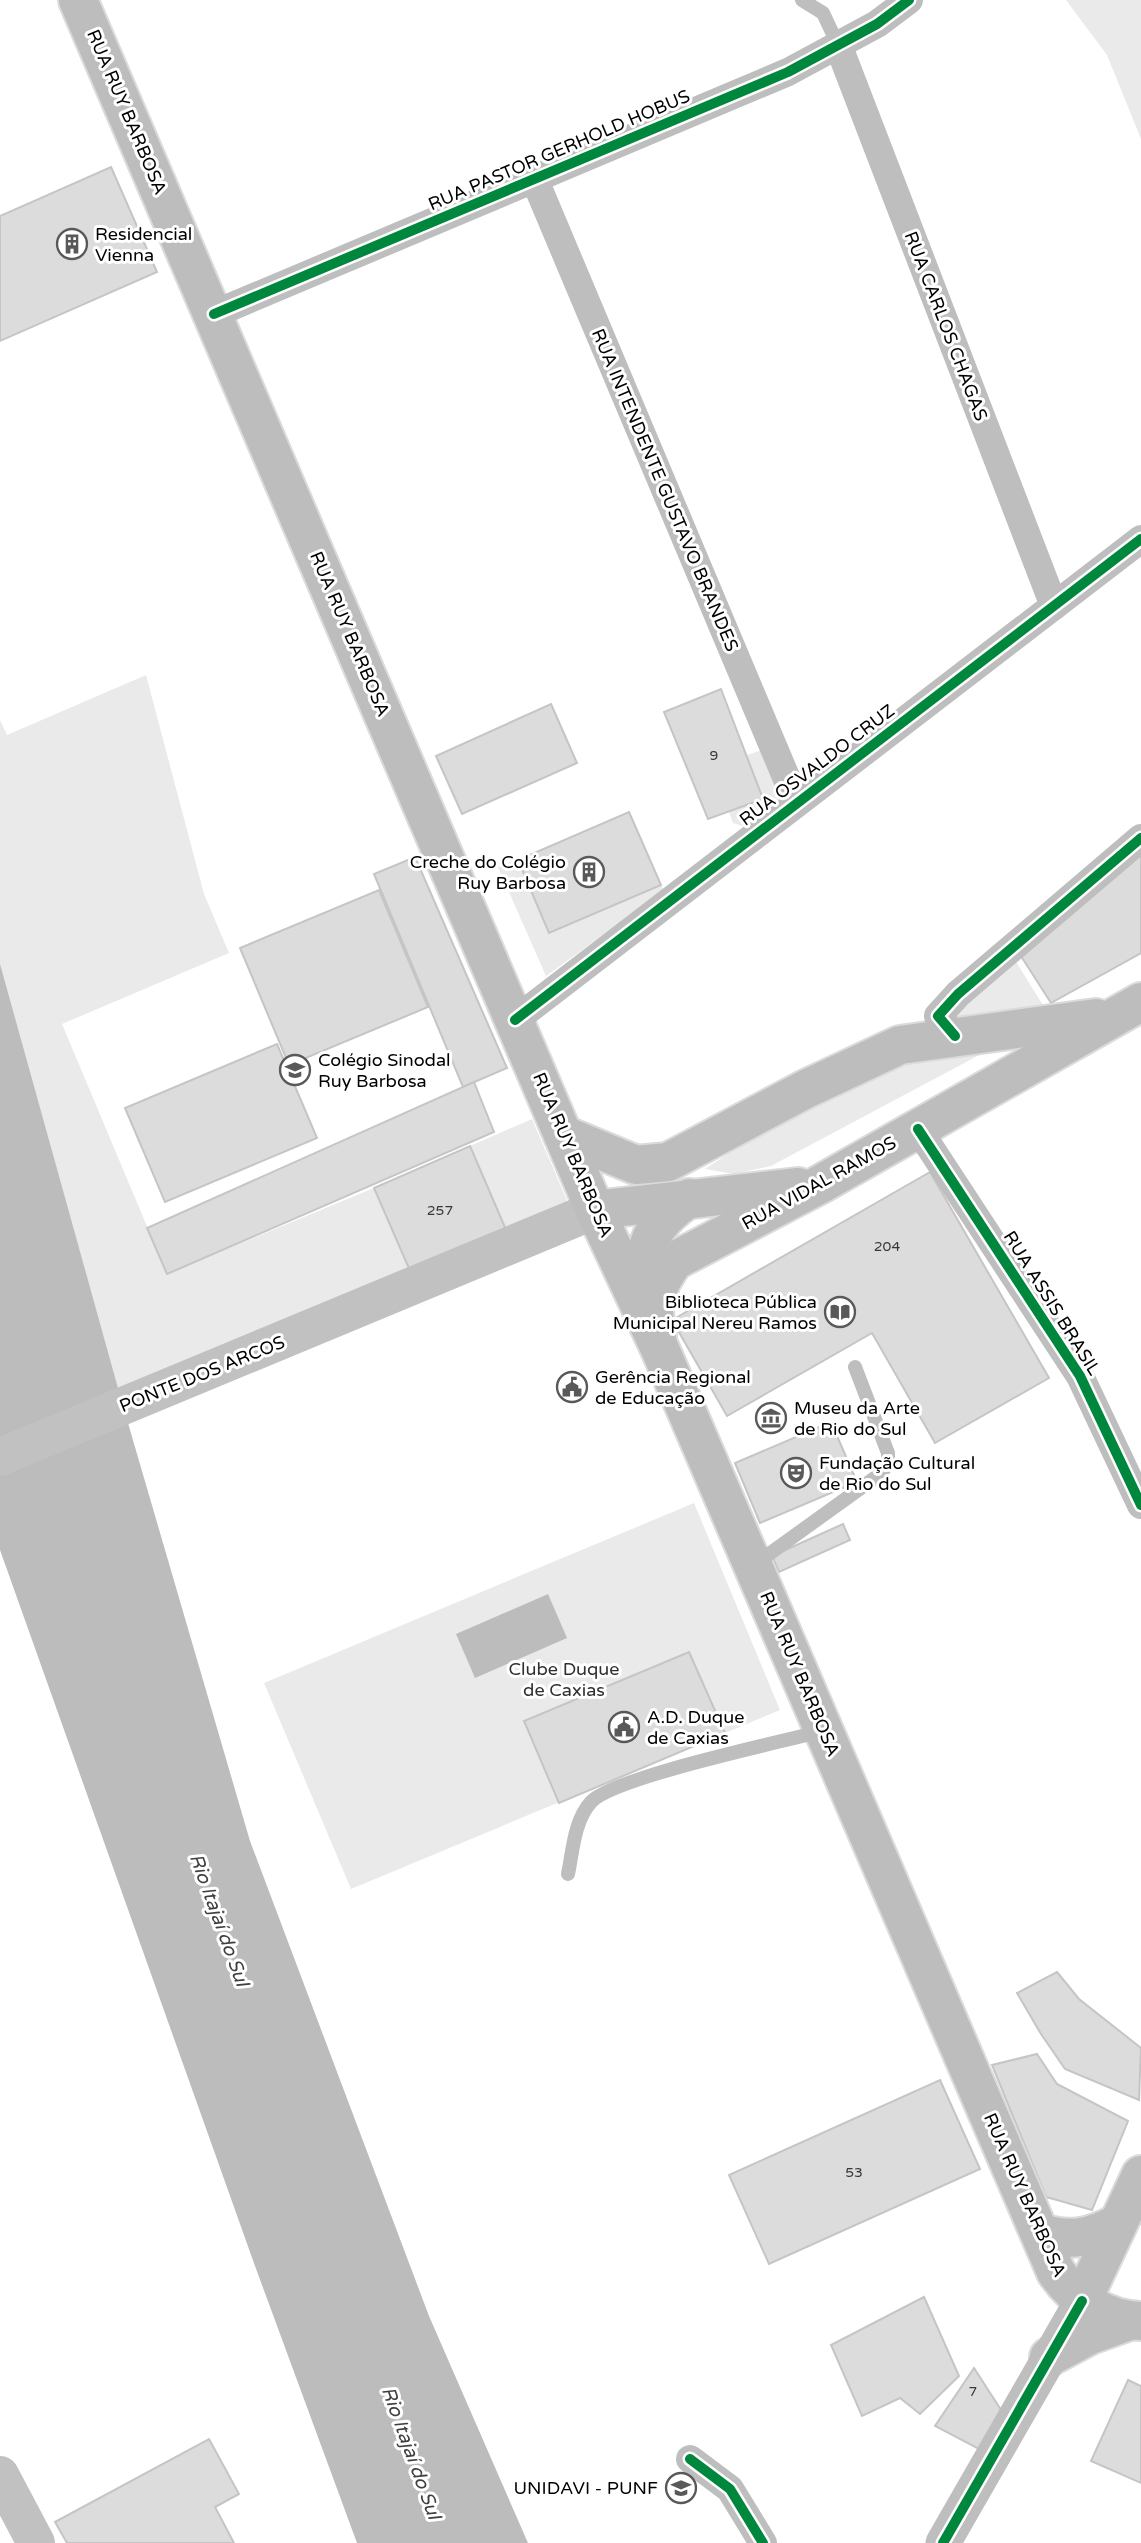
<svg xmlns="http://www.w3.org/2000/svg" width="1141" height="2543" font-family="'Varela Round',sans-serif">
<rect width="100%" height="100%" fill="#fff"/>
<!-- green -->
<g fill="#eaeaea">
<path d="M1066,0H1141V139L1107,55Z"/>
<path d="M146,675L204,894L229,953L62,1024L167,1274L374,1188L411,1273L123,1406L0,969V720L7,735Z"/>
<path d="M765,749L785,800L746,827L733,823L729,812L763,799L747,755Z"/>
<path d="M517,859L549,932L661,885L664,891L546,976L498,867Z"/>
<path d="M1015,960L1044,1007L961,1025L955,1017L956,1008Z"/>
<path d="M998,1045L771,1166L734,1174L705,1169L828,1088L898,1054Z"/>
<path d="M532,1119L569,1205L507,1232L470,1146Z"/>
<path d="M694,1503L780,1710L351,1889L264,1683Z"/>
</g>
<!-- water -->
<g fill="#bcbcbc">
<path d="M0,964L123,1406L250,1841L429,2316L528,2543H357L255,2266L0,1550Z"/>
<path d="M548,1594L567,1638L475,1678L456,1634Z"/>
</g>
<!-- building -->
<g fill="#dcdcdc" stroke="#c5c5c5" stroke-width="2">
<path d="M111,167L157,272L0,341V216Z"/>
<path d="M721,689L763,799L708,819L664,712Z"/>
<path d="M551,704L577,763L462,814L436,756Z"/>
<path d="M629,812L661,885L549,933L518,860Z"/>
<path d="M1141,850V953L1051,1003L1019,953Z"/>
<path d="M415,857L507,1068L463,1087L374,874Z"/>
<path d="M379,890L428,1007L289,1065L240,948Z"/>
<path d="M277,1044L317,1138L165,1202L125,1108Z"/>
<path d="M474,1082L494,1132L167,1274L147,1228Z"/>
<path d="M470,1146L507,1232L411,1273L374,1188Z"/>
<path d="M930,1172L1049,1378L935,1443L872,1333L727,1416L672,1320Z"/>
<path d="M831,1422L857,1482L760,1523L735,1463Z"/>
<path d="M843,1524L850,1540L779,1572L772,1556Z"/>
<path d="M689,1652L725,1733L559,1803L524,1721Z"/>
<path d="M1057,1972L1079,1999L1141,2048L1139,2100L1065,2069L1041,2034L1017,1993Z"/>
<path d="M1037,2054L1057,2084L1128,2121L1092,2210L1046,2197L992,2065Z"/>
<path d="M940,2080L980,2169L769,2264L729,2175Z"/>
<path d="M924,2297L959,2376L920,2414L900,2398L862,2416L831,2345Z"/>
<path d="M974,2368L1003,2413L979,2449L935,2426Z"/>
<path d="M1128,2380L1141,2386V2483L1091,2461Z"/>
<path d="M209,2439L239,2494L215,2507L234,2543H67L55,2522Z"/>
</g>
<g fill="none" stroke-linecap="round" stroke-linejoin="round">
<!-- primary casing -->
<g stroke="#dbdbdb" stroke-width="42">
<g id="primary">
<path d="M78,0L595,1210L660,1349L1056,2272C1075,2300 1106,2320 1141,2321"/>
<path d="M564,1135L636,1165L668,1162L806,1089L900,1045L1096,1018"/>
<path d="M595,1210L798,1187"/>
<path d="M651,1304C641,1252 644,1229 689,1198"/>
<path d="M657,1335C650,1303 655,1288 674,1261L819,1185L1141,1002"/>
<path d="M1041,2233C1070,2242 1092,2238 1118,2223"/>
<path d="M1082,2301L1141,2175"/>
<path d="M1049,2357L1090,2335L1129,2321"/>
</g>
</g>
<!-- service -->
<g stroke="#bebebe" stroke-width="14">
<path d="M802,0L823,13L839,47"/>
<path d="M754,1565L876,1477L888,1465V1453L855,1367"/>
<path d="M568,1874C573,1850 574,1821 591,1802C614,1777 781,1742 823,1731"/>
</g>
<!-- minor -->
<g stroke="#bebebe" stroke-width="28">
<path d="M839,47L1054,606"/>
<path d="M534,178L797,803"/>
<path d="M214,314L788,72L877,24L909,0"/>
<path d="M515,1020L1141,539"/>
<path d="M955,1036L938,1016L958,994L1141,838"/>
<path d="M918,1129L1080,1376L1141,1505"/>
<path d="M690,2459L730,2489L763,2543"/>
</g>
<!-- tertiary -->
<path stroke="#bebebe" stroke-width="35" d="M943,2543L1082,2301"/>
<!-- secondary -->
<g stroke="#c1c1c1" stroke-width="38">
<path d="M0,1457L595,1210"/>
<path d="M0,2475L36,2543"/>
</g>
<!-- primary -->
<use href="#primary" stroke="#bdbdbd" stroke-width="38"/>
<!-- cycleway casing -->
<g stroke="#fff" stroke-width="15">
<g id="cycleway">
<path d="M214,314L788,72L877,24L909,0"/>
<path d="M515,1020L1141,539"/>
<path d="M955,1036L938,1016L958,994L1141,838"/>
<path d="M918,1129L1080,1376L1141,1505"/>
<path d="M690,2459L730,2489L763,2543"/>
<path d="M943,2543L1082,2301"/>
</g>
</g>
<!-- cycleway -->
<use href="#cycleway" stroke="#00873e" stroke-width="10"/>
</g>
<!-- icons -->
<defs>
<g id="building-ring" transform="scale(1.575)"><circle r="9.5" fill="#fff" stroke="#595959" stroke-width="1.5"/><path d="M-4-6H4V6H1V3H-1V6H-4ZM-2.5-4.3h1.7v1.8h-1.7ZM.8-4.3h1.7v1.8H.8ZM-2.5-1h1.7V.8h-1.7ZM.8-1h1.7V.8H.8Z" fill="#595959"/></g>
<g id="school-ring" transform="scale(1.575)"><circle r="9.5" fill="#fff" stroke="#595959" stroke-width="1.5"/><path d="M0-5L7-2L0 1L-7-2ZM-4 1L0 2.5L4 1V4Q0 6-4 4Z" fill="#595959"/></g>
<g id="library-ring" transform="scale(1.575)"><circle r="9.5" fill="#fff" stroke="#595959" stroke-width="1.5"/><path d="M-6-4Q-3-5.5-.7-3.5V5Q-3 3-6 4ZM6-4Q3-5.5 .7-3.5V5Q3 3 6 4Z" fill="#595959"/></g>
<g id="civic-ring" transform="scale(1.575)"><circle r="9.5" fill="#fff" stroke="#595959" stroke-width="1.5"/><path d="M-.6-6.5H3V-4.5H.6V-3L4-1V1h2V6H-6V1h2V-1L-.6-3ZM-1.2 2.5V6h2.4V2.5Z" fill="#595959"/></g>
<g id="museum-ring" transform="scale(1.575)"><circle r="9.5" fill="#fff" stroke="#595959" stroke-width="1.5"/><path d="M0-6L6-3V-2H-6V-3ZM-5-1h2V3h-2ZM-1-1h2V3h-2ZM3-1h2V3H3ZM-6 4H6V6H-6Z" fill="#595959"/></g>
<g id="theatre-ring" transform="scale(1.575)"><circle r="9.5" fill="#fff" stroke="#595959" stroke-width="1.5"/><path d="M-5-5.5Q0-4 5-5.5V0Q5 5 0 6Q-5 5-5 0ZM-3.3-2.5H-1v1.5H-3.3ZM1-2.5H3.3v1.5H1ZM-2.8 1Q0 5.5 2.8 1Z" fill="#595959"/></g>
<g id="university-ring" transform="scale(1.575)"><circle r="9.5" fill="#fff" stroke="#595959" stroke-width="1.5"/><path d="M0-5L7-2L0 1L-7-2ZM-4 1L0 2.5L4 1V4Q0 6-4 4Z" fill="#595959"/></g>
</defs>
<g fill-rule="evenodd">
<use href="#building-ring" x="72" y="244"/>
<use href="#building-ring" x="589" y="872"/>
<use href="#school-ring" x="295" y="1070"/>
<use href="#library-ring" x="840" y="1312"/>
<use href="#civic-ring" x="572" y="1387"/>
<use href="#museum-ring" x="771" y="1418"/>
<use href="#theatre-ring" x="796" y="1473"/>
<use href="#civic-ring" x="624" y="1727"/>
<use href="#university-ring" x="681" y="2488"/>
</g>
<g text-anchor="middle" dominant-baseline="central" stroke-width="6" stroke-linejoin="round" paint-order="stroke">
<!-- number labels -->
<g font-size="14" fill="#373737">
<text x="714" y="755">9</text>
<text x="440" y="1210">257</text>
<text x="887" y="1246">204</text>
<text x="854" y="2172">53</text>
<text x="973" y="2391">7</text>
</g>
<!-- street labels -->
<g font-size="18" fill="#000" stroke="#fff">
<text transform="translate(127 112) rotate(67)">RUA RUY BARBOSA</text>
<text transform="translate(559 150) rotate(-23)">RUA PASTOR GERHOLD HOBUS</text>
<text transform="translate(946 326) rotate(69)">RUA CARLOS CHAGAS</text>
<text transform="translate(665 490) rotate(67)">RUA INTENDENTE GUSTAVO BRANDES</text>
<text transform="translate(350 634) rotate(67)">RUA RUY BARBOSA</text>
<text transform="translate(817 765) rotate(-37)">RUA OSVALDO CRUZ</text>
<text transform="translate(573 1155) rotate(67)">RUA RUY BARBOSA</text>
<text transform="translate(819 1183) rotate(-29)">RUA VIDAL RAMOS</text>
<text transform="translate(1052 1303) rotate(58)">RUA ASSIS BRASIL</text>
<text transform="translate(202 1374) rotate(-22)">PONTE DOS ARCOS</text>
<text transform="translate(800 1674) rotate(67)">RUA RUY BARBOSA</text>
<text transform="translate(1025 2195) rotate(66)">RUA RUY BARBOSA</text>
</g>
<!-- poi labels -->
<g font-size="18" fill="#000" stroke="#fff" text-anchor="start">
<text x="95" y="234">Residencial<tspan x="95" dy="21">Vienna</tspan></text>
<text x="566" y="862" text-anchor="end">Creche do Colégio<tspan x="566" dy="21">Ruy Barbosa</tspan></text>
<text x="318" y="1060">Colégio Sinodal<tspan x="318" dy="21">Ruy Barbosa</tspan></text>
<text x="817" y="1302" text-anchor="end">Biblioteca Pública<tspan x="817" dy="21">Municipal Nereu Ramos</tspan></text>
<text x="595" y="1377">Gerência Regional<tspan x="595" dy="21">de Educação</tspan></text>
<text x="794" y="1408">Museu da Arte<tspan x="794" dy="21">de Rio do Sul</tspan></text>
<text x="819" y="1463">Fundação Cultural<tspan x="819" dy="21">de Rio do Sul</tspan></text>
<text x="647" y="1717">A.D. Duque<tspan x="647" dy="21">de Caxias</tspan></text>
<text x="658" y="2488" text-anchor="end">UNIDAVI - PUNF</text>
</g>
<!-- park labels -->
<g font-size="18" fill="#2f2f2f" stroke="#fff">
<text x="564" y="1669">Clube Duque<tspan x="564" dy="21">de Caxias</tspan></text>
</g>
<!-- water labels -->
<g font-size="19" font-style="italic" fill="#404040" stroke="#fff">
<text transform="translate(219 1920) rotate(70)">Rio Itajaí do Sul</text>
<text transform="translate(411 2453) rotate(70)">Rio Itajaí do Sul</text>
</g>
</g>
</svg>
